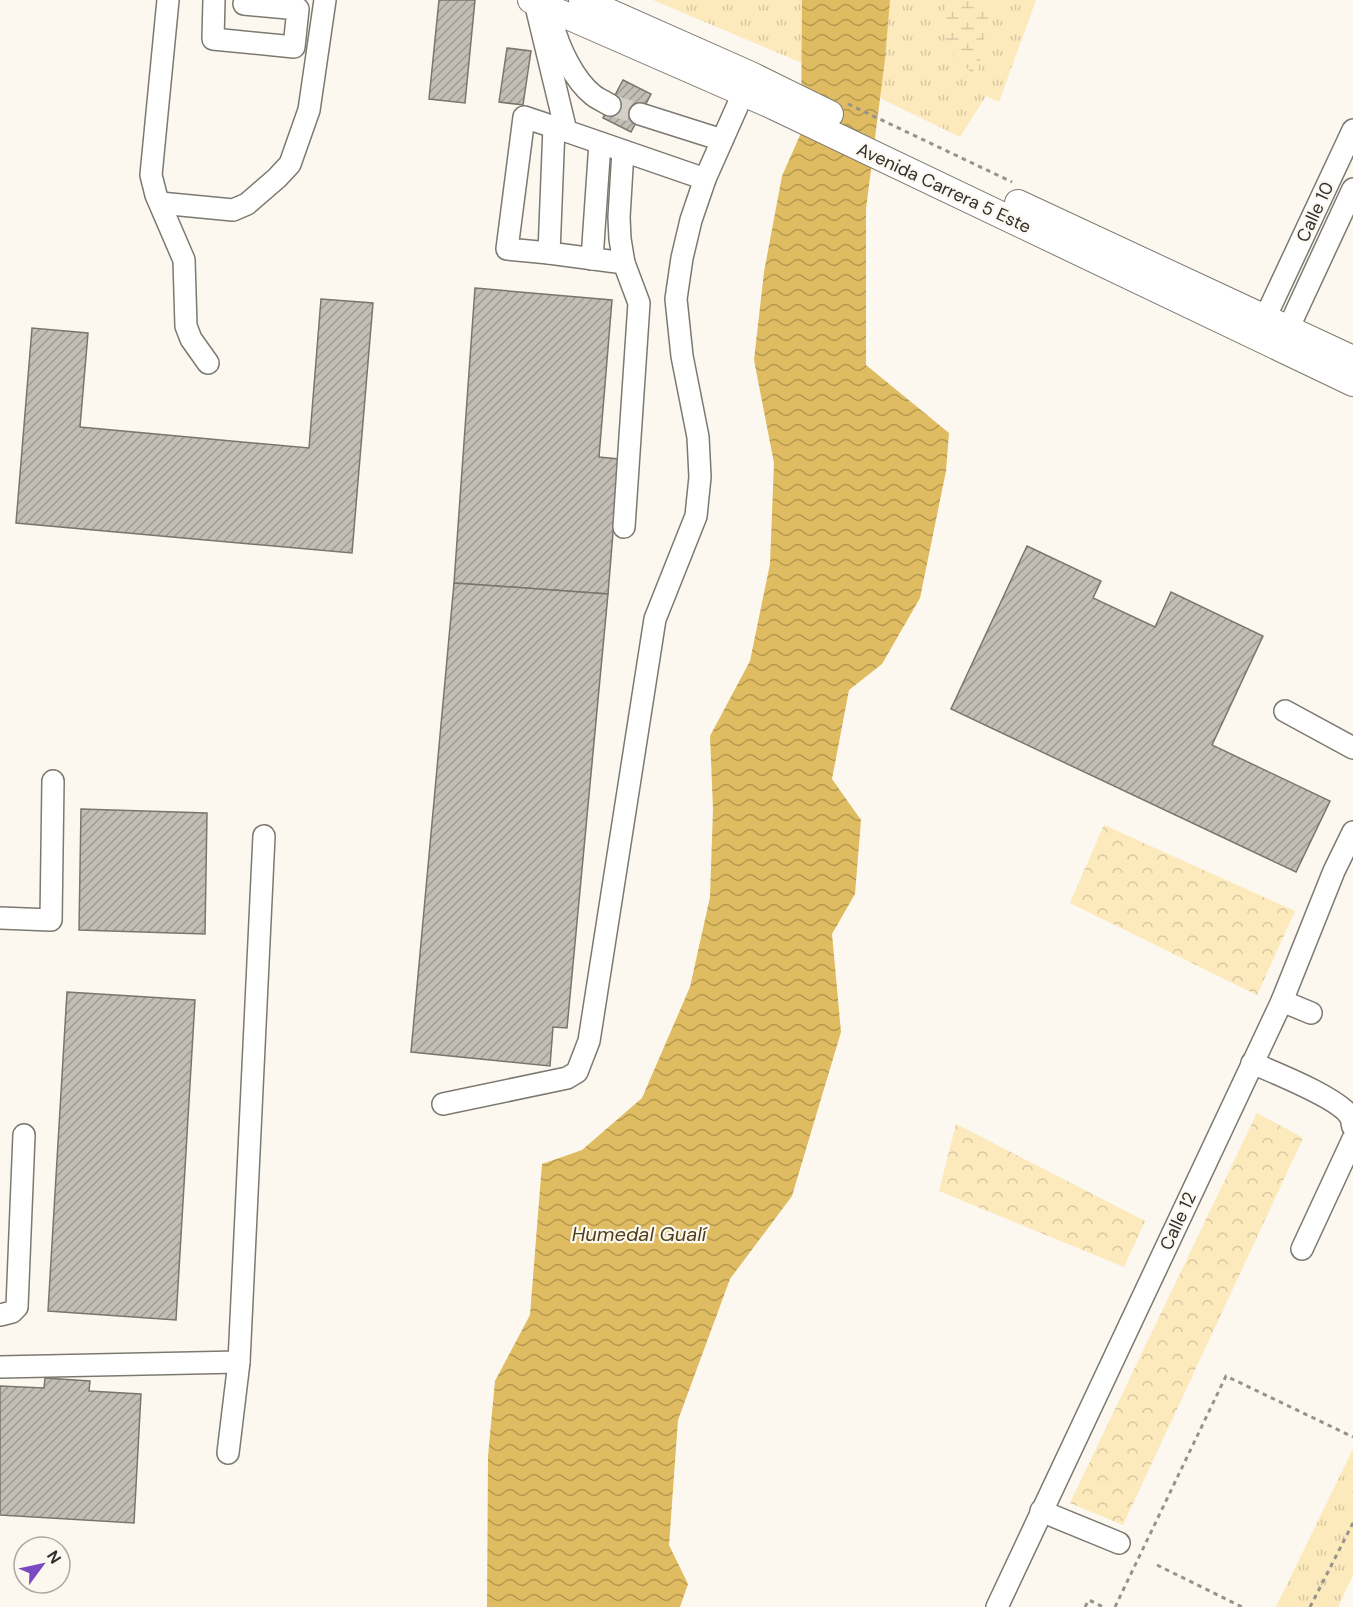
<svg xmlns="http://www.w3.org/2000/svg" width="1353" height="1607" font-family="'DM Sans',sans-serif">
<defs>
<pattern id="grass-tufts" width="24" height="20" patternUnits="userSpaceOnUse" patternTransform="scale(1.5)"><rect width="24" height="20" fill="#fce9bc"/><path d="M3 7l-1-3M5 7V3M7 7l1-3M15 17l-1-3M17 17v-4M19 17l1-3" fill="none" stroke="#d8c8a2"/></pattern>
<pattern id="wetland-marsh" width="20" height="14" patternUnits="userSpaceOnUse" patternTransform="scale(1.5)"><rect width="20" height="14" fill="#fce9bc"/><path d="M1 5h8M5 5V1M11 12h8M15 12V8" fill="none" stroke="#d8c8a2"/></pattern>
<pattern id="park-crowns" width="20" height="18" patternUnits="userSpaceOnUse" patternTransform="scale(1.5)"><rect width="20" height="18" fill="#fce9bc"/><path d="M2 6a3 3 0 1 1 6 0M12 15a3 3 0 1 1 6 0" fill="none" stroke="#d8c8a2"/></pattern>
<pattern id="water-waves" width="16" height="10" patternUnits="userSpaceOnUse" patternTransform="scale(1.5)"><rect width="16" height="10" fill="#dfbc61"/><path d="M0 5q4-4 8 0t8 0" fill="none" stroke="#b59950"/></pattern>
<pattern id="building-hatch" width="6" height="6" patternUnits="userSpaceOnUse" patternTransform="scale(1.5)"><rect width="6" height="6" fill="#c2beb6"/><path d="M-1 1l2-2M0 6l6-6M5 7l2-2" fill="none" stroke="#9e9b94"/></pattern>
</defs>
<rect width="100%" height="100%" fill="#fcf8ef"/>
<!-- grass -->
<g fill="url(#grass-tufts)">
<path d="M653,0H803L802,63Z"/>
<path d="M888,0H1036L999,102L986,96L960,137L880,98Z"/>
<path d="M1353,1449V1575L1338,1607H1276Z"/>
</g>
<!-- wetland -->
<path fill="url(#wetland-marsh)" d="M948,0H991L977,78L950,52L943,21Z"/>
<!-- park -->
<g fill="url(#park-crowns)">
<path d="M1104,825L1295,911L1257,995L1070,903Z"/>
<path d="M1257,1113L1303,1138L1123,1525L1070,1503Z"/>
<path d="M956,1124L1145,1221L1124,1267L939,1191Z"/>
</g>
<!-- water -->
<path fill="url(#water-waves)" d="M802,0H890L885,59L866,209V365L949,433L946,471L920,598L882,664L849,690L832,779L861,820L855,894L832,934L841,1032L792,1196L730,1279L678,1420L669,1545L688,1584L680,1607H487L488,1456L495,1381L530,1315L542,1164L582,1150L642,1098L690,987L710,897L713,809L710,736L750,661L770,564L774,463L754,360L764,272L782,176L801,133Z"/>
<!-- building -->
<g fill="url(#building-hatch)" stroke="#79766e" stroke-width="1.5">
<path d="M439,0H475L465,103L429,99Z"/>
<path d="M507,48L531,51L523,105L499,102Z"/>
<path d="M623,80L651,94L631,132L603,118Z"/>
<path d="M475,288L612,300L599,457L619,459L608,594L454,583Z"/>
<path d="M321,299L373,303L352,553L16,523L32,328L88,333L80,427L309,448Z"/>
<path d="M1027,546L1101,581L1093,598L1155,627L1171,592L1263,636L1212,745L1330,801L1296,872L951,709Z"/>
<path d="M454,583L608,594L567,1028L553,1027L550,1066L411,1052Z"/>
<path d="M81,809L207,813L205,934L79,930Z"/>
<path d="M67,992L195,1000L176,1320L48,1311Z"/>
<path d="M45,1378L90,1381L89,1391L141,1394L134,1523L0,1515V1386L44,1388Z"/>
</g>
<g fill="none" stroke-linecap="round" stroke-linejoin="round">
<!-- minor-tunnel -->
<path stroke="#d3d0c8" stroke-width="21" stroke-dasharray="21 10" stroke-linecap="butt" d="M610,105L640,114"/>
<!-- minor casing -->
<g stroke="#7c7971" stroke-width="24">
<g id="minor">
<path d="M168,0L151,175L156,195L184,260L186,326L191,339L208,363"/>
<path d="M214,0L213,39L294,47L298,9L244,4"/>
<path d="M535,2L566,131L705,179"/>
<path d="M553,25C559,48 574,80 593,95C598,99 605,102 610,105"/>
<path d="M640,114L722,140"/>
<path d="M554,127L549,253L624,263L620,239L619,217L623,151"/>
<path d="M160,203L233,210L247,204L277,178L290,164L309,110L325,0"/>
<path d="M549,253L507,249L524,117L566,131"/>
<path d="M592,259L600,143"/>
<path d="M624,263L639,303L624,527"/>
<path d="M1265,318L1353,130"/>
<path d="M1274,337L1288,329L1353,189"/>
<path d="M1285,711L1353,748"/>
<path d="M0,918L51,920L53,781"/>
<path d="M1282,1001L1311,1013"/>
<path d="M1252,1063C1273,1072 1342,1099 1351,1118C1352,1121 1352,1124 1353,1127"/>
<path d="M443,1104L567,1078L577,1072L589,1041L655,619L696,516L700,477L698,437L682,356L676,299L682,258L691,220L705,179L749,80"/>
<path d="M1302,1249L1353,1139"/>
<path d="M0,1315L12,1312L17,1307L24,1135"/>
<path d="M0,1367L239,1362L264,836"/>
<path d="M228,1453L239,1362"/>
<path d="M1041,1511L1119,1543"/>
<path d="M997,1607L1282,1001L1334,871L1353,832"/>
</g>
</g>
<!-- major casing -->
<g stroke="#7c7971" stroke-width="28">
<g id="major">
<path d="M531,0L773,106L1353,383"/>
<path d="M582,0L751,75L830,114"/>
<path d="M1018,203L1353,359"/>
</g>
</g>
<!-- path -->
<g stroke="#96938d" stroke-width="3" stroke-dasharray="4.5 4.5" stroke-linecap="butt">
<path d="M848,104L1012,182"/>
<path d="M1157,1565L1242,1607"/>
<path d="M1085,1607L1089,1600L1103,1607"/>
<path d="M1115,1607L1226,1376L1353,1437"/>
<path d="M1310,1607L1353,1523"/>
</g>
<!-- minor -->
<use href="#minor" stroke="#fff" stroke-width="21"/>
<!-- major -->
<use href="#major" stroke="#fff" stroke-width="26"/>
</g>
<g text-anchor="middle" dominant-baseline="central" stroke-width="4.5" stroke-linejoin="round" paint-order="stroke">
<!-- street labels -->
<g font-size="18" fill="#312f2c" stroke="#fcf8ef">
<text transform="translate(944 188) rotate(25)">Avenida Carrera 5 Este</text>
<text transform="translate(1315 212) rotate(-65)">Calle 10</text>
<text transform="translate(1178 1221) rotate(-65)">Calle 12</text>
</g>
<!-- water labels -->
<g font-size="20" font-style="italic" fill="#4e3f19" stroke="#fcf8ef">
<text x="639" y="1234">Humedal Gualí</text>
</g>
</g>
<!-- north arrow -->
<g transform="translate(42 1565) rotate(57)"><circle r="28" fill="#fcf8ef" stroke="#aba8a1" stroke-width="1.5"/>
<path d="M0-4.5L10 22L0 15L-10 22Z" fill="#7a4ac2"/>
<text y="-9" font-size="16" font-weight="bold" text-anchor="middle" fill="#312f2c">N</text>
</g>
</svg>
